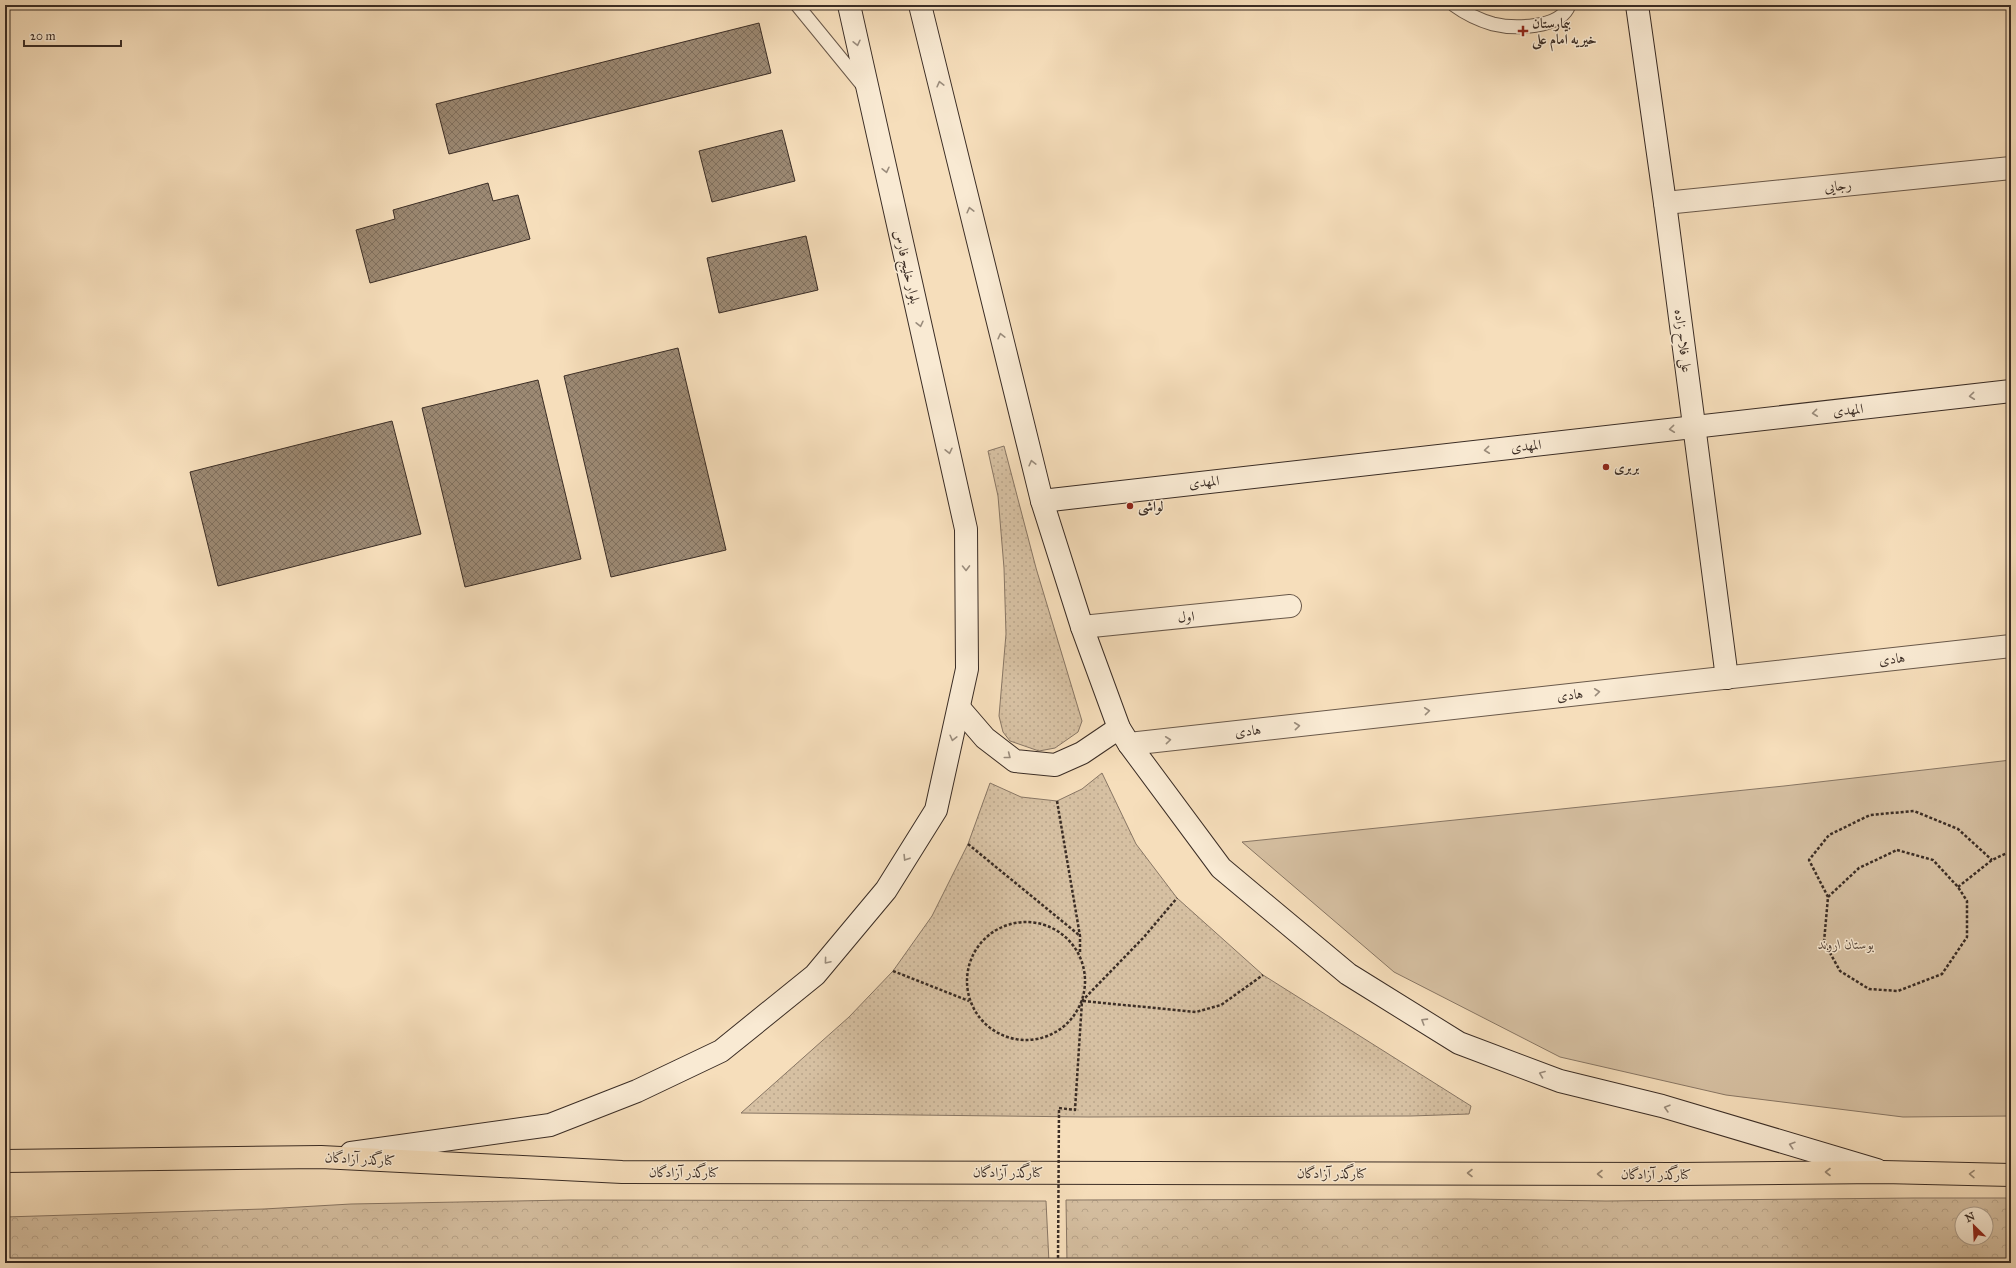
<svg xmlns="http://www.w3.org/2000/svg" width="2016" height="1268" font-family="'IM FELL Great Primer',Amiri,serif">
<defs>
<pattern id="grass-dots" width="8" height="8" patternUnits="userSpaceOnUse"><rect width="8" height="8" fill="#d6c0a2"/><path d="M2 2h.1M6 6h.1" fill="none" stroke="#b9a58b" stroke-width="1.8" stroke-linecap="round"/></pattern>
<pattern id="forest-crowns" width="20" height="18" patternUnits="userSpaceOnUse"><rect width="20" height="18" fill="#d6c0a2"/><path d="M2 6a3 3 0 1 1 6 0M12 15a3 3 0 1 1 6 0" fill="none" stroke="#b9a58b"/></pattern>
<pattern id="building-cross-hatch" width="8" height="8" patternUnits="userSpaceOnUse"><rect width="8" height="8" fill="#9c8973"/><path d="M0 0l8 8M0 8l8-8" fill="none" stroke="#80705e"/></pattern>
</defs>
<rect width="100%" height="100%" fill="#f6debb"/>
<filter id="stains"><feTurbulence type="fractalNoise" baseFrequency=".005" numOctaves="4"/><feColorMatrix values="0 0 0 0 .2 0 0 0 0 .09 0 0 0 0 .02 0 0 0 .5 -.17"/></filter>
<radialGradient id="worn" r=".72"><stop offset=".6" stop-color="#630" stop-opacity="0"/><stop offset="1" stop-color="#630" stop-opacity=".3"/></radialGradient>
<!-- grass -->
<g fill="url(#grass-dots)" stroke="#887664">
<path d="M1004,446L1036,568L1082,721L1078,732L1055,748L1039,751L1010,741L1003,732L999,716L1006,634L1004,568L998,496L988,451Z"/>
<path d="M1102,773L1136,844L1177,898L1263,975L1471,1106L1469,1114L1411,1116L1087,1117L741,1113L849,1017L893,971L932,916L968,844L990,783L1021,797L1057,801L1082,789Z"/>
</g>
<!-- forest -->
<g fill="url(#forest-crowns)" stroke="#887664" fill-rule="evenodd">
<path d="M1914,1198H2011V1263H1067L1066,1200L1469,1199L1606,1201ZM1962,1214H1986V1238H1962Z"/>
<path d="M570,1200L1046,1201L1049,1263H5V1217L264,1209L351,1204Z"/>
</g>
<!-- park -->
<path fill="#d6c0a2" stroke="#887664" d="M2011,760V1116L1903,1117L1726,1095L1560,1057L1394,972L1242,842L1784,786Z"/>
<!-- building -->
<g fill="url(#building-cross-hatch)" stroke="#3b2d25">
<path d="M759,23L771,73L449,154L436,104Z"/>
<path d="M782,130L795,181L712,202L699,151Z"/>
<path d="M488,183L493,201L518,195L530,239L370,283L356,230L395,219L393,210Z"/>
<path d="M806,236L818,290L719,313L707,258Z"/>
<path d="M678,348L726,550L611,577L564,376Z"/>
<path d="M538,380L581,559L465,587L422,408Z"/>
<path d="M392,421L421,534L218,586L190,472Z"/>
</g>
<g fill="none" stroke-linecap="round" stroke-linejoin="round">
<!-- lane casing -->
<g stroke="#6a594a" stroke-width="15">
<g id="lane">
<path d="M797,5L864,87"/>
<path d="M1454,5C1465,13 1479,20 1493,24C1513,29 1561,29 1569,5"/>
</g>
</g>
<!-- street casing -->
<g stroke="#6a594a" stroke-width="24">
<g id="street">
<path d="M1665,203L2011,168"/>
<path d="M1082,627L1290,606"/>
<path d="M1129,744L2011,646"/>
</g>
</g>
<!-- secondary casing -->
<g stroke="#3b2d25" stroke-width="24">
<g id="secondary">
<path d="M920,5L1042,501L1082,627L1119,728L1129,744L1221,868L1348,974L1459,1043L1560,1081L1662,1106L1877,1170"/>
<path d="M1637,5L1665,203L1727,678"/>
<path d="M1042,501L2011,391"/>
<path d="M960,709L985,738L1015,761L1055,765L1082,753L1119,728"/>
<path d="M351,1153L550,1125L637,1091L721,1051L815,975L886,890L936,810L967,669L966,529L849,5"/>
</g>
</g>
<!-- primary casing -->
<g stroke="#3b2d25" stroke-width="24">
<path id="primary" d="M5,1161L321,1157L622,1172L1679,1174L1883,1172L2011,1175"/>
</g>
<!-- path -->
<g stroke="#3b2d25" stroke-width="2.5" stroke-dasharray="3 2" stroke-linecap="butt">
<path d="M1057,801L1080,936V954"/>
<path d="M968,844L1079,935"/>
<path d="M1897,850L1933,860L1958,887L1967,901V937L1942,974L1898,991L1869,989L1840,971L1824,942L1828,897L1859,868Z"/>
<path d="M1958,887L1992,860L2011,851"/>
<path d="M1828,897L1809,860L1829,835L1870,815L1914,811L1958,829L1992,860"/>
<circle cx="1026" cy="981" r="59"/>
<path d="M893,971L969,1001"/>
<path d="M1083,1001L1196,1012L1221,1005L1263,975"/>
<path d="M1059,1108L1075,1110L1082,1001L1144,937L1177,898"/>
</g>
<!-- lane -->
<use href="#lane" stroke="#f9ead3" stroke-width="13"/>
<!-- street -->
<use href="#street" stroke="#f9ead3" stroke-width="22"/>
<!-- secondary -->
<use href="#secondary" stroke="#f9ead3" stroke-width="22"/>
<!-- primary -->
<use href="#primary" stroke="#f6debb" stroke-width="22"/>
<!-- path-bridge -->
<path stroke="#3b2d25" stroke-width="2.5" stroke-dasharray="3 2" stroke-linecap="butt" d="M1058,1263L1059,1108"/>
</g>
<!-- one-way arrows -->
<defs><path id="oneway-chevron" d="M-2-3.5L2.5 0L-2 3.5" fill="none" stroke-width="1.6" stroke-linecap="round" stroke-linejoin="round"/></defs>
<g stroke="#9a8c7c">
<use href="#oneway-chevron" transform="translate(857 43) rotate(77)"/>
<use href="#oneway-chevron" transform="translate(940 84) rotate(-104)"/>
<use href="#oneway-chevron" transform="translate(886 170) rotate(77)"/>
<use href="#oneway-chevron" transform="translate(970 210) rotate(-104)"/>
<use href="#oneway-chevron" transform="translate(920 324) rotate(77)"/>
<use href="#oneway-chevron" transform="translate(1001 336) rotate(-104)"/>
<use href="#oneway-chevron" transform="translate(1972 396) rotate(174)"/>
<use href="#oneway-chevron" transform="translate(1815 413) rotate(174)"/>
<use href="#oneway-chevron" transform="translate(1672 429) rotate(174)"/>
<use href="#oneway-chevron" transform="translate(1487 450) rotate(174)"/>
<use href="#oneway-chevron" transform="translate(949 451) rotate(77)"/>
<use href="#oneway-chevron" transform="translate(1032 463) rotate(-104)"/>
<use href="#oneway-chevron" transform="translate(966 568) rotate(89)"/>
<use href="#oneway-chevron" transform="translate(1597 692) rotate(-6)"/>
<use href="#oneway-chevron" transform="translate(1427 711) rotate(-6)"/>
<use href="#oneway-chevron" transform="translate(1297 726) rotate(-6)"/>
<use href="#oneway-chevron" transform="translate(953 738) rotate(104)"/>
<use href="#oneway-chevron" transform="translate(1168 740) rotate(-6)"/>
<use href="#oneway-chevron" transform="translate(1008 756) rotate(38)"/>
<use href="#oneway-chevron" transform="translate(906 858) rotate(122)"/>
<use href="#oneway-chevron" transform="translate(827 961) rotate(130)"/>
<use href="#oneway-chevron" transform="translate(1424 1021) rotate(-148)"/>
<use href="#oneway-chevron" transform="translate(1542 1074) rotate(-159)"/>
<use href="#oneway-chevron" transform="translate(1667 1108) rotate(-164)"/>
<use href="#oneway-chevron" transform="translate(1792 1145) rotate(-163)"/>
</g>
<g stroke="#988670">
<use href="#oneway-chevron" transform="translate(1828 1172) rotate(180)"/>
<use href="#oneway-chevron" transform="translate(1470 1173) rotate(-180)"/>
<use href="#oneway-chevron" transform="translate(1600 1174) rotate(-180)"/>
<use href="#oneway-chevron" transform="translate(1972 1174) rotate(-179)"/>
</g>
<!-- markers -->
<g fill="#8f2418" stroke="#f9ead3" stroke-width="1.5">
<path d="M1521 25h4v4h4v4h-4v4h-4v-4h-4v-4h4z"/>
<circle cx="1606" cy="467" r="4"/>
<circle cx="1130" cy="506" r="4"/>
</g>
<g text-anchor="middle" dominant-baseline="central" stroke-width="3" stroke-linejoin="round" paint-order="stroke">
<!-- poi labels -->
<g font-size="14" font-weight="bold" fill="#3b2d25" stroke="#f9ead3" text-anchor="start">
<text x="1532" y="23">بیمارستان<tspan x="1532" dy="16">خیریه امام علی</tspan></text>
<text x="1614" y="467">بربری</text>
<text x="1138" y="506">لواشی</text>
</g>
<!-- street labels -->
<g font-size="14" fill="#3b2d25" stroke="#f9ead3">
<text transform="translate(1838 186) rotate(-6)">رجایی</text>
<text transform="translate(907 267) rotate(77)">بلوار خلیج فارس</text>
<text transform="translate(1683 341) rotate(83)">علی فلاح زاده</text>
<text transform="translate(1848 410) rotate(-6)">المهدی</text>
<text transform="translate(1526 446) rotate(-6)">المهدی</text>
<text transform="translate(1204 482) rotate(-6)">المهدی</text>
<text transform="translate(1186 617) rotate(-6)">اول</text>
<text transform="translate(1892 659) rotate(-6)">هادی</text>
<text transform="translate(1570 695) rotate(-6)">هادی</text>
<text transform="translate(1248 731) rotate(-6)">هادی</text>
<text transform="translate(360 1159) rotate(3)">کنارگذر آزادگان</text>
<text x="684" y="1172">کنارگذر آزادگان</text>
<text x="1008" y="1172">کنارگذر آزادگان</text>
<text x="1332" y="1173">کنارگذر آزادگان</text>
<text x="1656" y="1174">کنارگذر آزادگان</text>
</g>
<!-- park labels -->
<g font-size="14" font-style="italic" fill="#5a4a3e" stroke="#f9ead3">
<text x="1846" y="944">بوستان اروند</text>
</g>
</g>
<!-- margin -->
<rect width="2016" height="1268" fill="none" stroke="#f6debb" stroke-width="20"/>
<rect x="6" y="6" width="2004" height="1256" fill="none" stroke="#3b2d25" stroke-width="2"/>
<rect x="10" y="10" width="1996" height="1248" fill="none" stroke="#3b2d25"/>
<!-- north arrow -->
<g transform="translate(1974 1226) rotate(336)"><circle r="19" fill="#f9ead3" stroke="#ad9e8d"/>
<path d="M0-3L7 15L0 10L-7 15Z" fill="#8f2418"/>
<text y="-6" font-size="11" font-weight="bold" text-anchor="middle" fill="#3b2d25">N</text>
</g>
<!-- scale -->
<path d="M24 40v6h97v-6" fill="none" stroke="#3b2d25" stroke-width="2"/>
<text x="30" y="40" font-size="12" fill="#3b2d25" stroke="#f9ead3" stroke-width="3" paint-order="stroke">20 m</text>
<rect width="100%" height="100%" filter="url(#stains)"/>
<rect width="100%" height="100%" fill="url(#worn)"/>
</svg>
